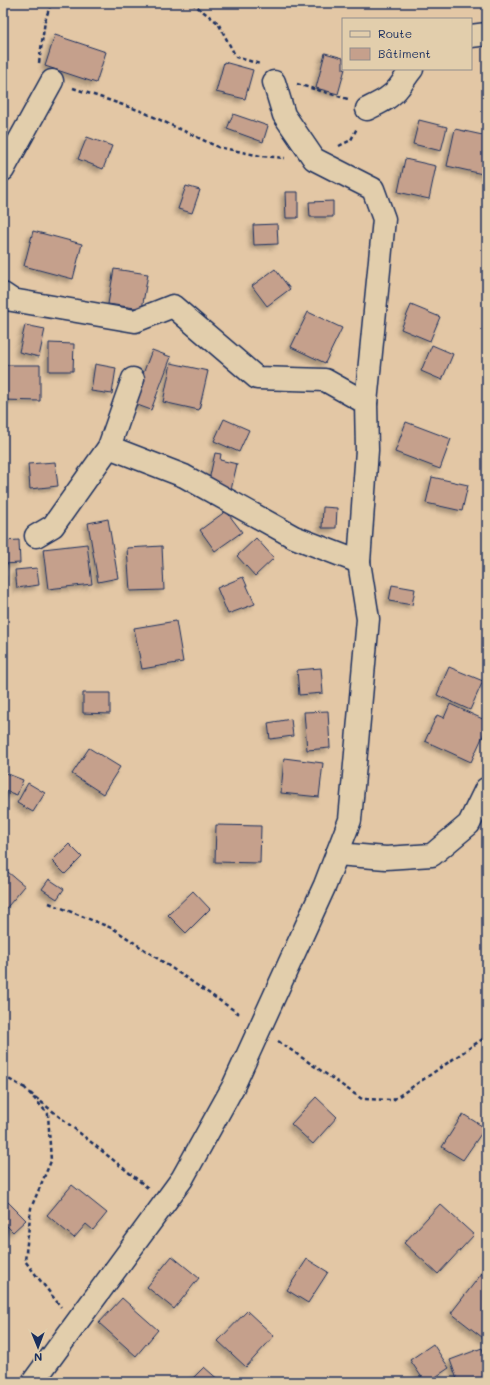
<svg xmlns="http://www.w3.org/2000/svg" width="490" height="1385" font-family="Mali,sans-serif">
<defs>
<filter id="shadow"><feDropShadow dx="-3.5" dy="3.5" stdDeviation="2" flood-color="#0004"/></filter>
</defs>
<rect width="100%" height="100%" fill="#e3c7a5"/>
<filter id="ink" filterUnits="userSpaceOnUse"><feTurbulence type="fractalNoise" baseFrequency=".025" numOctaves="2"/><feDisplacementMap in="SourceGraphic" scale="8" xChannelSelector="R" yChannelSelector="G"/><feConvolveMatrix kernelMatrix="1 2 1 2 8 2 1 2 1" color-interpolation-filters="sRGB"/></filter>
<g filter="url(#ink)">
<!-- building -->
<g fill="#c5a08c" stroke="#1b2f5e" filter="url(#shadow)">
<path d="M55,35L106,52L96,83L45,66Z"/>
<path d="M325,53L343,58V69H345L338,94L316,88Z"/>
<path d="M224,62L253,70L245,99L216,92Z"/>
<path d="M233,114L268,126L263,142L227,129Z"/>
<path d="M419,120L447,127L441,151L413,144Z"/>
<path d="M455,129L487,136V175L447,166Z"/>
<path d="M87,137L112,146L103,169L78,159Z"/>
<path d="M405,159L436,166L429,199L398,192Z"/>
<path d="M186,186L200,190L192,213L178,209Z"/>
<path d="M285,192H298V218H286Z"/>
<path d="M333,201V217H310L309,202Z"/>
<path d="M277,224L278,244L254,245L253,225Z"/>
<path d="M33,231L82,244L73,279L24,266Z"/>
<path d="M114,269L148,274L142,309L108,304Z"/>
<path d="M275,269L290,289L267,306L252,286Z"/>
<path d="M411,305L440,317L430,341L401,329Z"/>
<path d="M308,312L342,328L325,363L291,347Z"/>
<path d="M25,325L45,329L39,357L19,352Z"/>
<path d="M49,343L74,344L73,371H49Z"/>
<path d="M432,345L453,354L442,380L421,371Z"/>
<path d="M152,350L171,357L151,410L132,403Z"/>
<path d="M171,363L208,371L199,410L163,402Z"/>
<path d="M95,364L116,368L112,394L91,391Z"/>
<path d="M3,365H40V401L3,400Z"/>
<path d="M224,419L249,430L239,452L214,441Z"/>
<path d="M406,422L451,439L440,469L395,452Z"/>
<path d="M215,453L221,454L220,460L237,464L231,490L208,485Z"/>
<path d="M55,462L58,486L30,489L28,464Z"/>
<path d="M432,477L468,485L462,511L426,503Z"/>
<path d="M323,507L337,508L336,528H322Z"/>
<path d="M226,511L242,532L215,551L200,530Z"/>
<path d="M108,519L118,578L98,582L88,523Z"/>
<path d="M256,538L274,558L255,576L237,556Z"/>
<path d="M19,540L20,563L3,564V541Z"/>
<path d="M87,544L92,584L48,589L43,549Z"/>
<path d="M162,546L164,590L130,591L127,548Z"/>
<path d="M37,568L39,585L17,588L15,570Z"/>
<rect x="3" y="576" width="3" height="23"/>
<path d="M243,577L255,604L228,614L217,588Z"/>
<path d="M392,585L415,589L412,605L389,601Z"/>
<path d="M176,621L183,662L142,669L134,628Z"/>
<path d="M449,667L483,681L470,710L437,695Z"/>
<path d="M321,668L323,693L299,695L297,670Z"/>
<path d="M83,693H110V714L83,713Z"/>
<path d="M450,704L487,721V727L471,762L425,741L437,715L444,718Z"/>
<path d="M328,711L330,748L307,750L304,712Z"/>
<path d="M291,719L293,736L270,739L268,723Z"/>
<path d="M89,748L120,767L103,794L72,774Z"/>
<path d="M284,758L323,763L319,797L281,793Z"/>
<path d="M3,772L23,780L17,795L3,790Z"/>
<path d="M28,783L45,793L33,812L17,803Z"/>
<path d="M216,825L261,826L260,863L215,862Z"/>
<path d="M69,844L82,857L65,874L52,861Z"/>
<path d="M3,868L25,886L3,912Z"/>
<path d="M49,879L64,889L57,899L42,889Z"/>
<path d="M193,891L210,909L186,933L168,915Z"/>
<path d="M316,1097L337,1117L313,1144L291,1124Z"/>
<path d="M463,1114L485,1128L463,1160L442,1147Z"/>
<path d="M72,1185L107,1213L93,1230L86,1224L74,1238L47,1215Z"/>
<path d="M8,1202L26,1220L13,1232L3,1222V1207Z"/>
<path d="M440,1204L474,1235L438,1274L404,1243Z"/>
<path d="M172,1256L199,1278L174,1309L147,1287Z"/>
<path d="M307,1259L328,1272L308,1303L287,1290Z"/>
<path d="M486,1268L487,1269V1341L451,1313Z"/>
<path d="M122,1298L158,1330L136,1356L99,1323Z"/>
<path d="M247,1311L274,1336L246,1367L218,1341Z"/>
<path d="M433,1344L449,1368L428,1382H425L410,1360Z"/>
<path d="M482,1348L487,1363V1379L478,1382H458L450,1360Z"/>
<path d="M204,1367L221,1382H189Z"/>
</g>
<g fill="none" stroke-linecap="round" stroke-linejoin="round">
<!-- minor casing -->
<g stroke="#1b2f5e" stroke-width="25">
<g id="minor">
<path d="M471,36L487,34"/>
<path d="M367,109C379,103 391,98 399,87C404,81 406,76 412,69"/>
<path d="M3,170L52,81"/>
<path d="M3,294L12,300L135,321L173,306L257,378L325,380L366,403"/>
<path d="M109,447L184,476L294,537L359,562"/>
<path d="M36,536L53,526L109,447L133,379"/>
<path d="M337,854L386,858L432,855L469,824L486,789"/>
<path d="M33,1382L182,1179L233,1087L325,885L350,820L368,619L359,562L367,450L366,403L384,219L373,189L314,159L284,115L274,82"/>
</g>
</g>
<!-- path -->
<g stroke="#1b2f5e" stroke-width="2.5" stroke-dasharray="4 3" stroke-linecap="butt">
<path d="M192,3L218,23L236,57L260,64"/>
<path d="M39,63L45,21L51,3"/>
<path d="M297,84L348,99"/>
<path d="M73,88L141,111L218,147L261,156L285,158"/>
<path d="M339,146L351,140L357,128"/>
<path d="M49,903L114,929L241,1015"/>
<path d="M278,1041L362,1099L393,1100L487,1036"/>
<path d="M3,1076L25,1088"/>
<path d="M24,1087L48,1114L51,1161L31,1208L25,1261L61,1307"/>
<path d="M30,1093L148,1188"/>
</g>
<!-- minor -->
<use href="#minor" stroke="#e2ceac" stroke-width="22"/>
</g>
</g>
<!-- margin -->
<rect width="490" height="1385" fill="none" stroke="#e2ceac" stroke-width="16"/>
<rect x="8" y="8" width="474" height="1369" fill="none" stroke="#1b2f5e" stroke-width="1.5" filter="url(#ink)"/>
<!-- legend -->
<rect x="342" y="18" width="130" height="52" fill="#e2ceac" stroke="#928e8d"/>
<rect x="350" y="31" width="20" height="6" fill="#e2ceac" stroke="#928e8d"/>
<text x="378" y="38" font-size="12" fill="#1b2f5e">Route</text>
<rect x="350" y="48" width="20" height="12" fill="#c5a08c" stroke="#928e8d"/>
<text x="378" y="58" font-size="12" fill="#1b2f5e">Bâtiment</text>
<!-- north arrow -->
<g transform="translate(38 1347) rotate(179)" stroke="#e2ceac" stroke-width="3" paint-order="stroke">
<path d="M0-3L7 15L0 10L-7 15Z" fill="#1b2f5e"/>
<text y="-6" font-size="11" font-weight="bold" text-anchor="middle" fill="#1b2f5e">N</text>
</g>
</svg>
